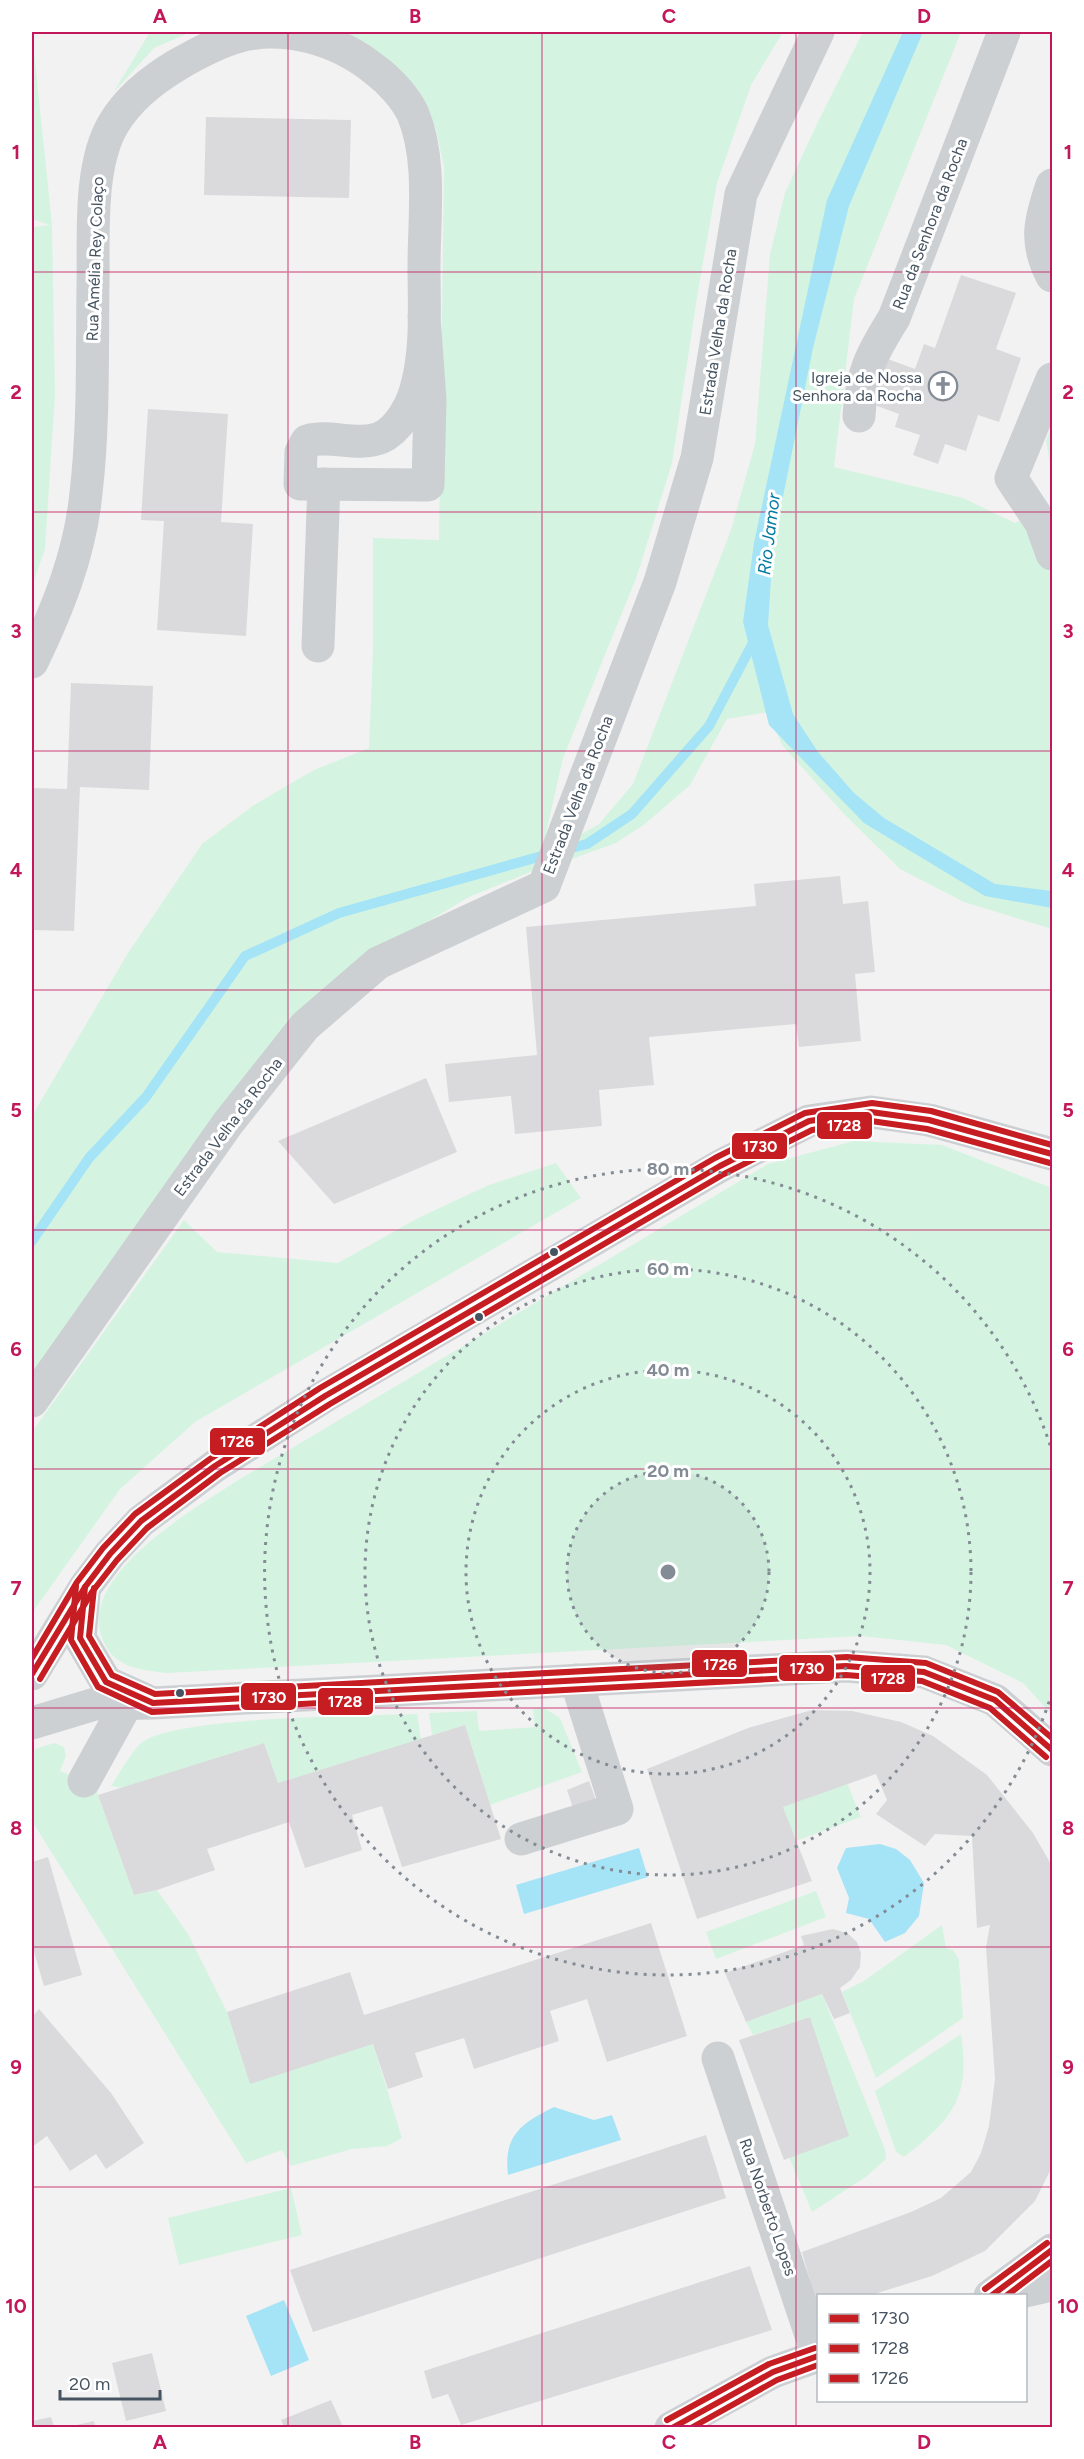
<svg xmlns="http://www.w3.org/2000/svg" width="1084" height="2459" font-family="Figtree,sans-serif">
<rect width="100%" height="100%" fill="#f3f2f2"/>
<!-- green -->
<g fill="#d4f4e1">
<path d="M32,32L52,225L55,394L45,549L32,586V227L50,225L32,219Z"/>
<path d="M150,32H191L154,48L113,93Z"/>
<path d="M343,32H783L751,85L717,183L698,291L672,463L637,576L563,758L538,869L469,897L353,966L32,1381V1116L128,953L202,844L254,805L314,770L369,748L373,647V538L439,540L444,167L436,130L420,96Z"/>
<path d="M863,32H961L854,299L834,467L963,498L1015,523L1052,506V929L964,902L900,869L843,813L782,745L768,712L727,719L690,785L645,824L616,843L569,860L571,840L599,824L633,784L731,530L755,444L770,254L785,193L816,126Z"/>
<path d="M1052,426V475L1046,440Z"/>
<path d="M854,1141L942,1145L1052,1188V1715L1023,1683L946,1645L861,1636L167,1673C138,1670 111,1667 101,1635C81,1573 197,1507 240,1479L768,1164Z"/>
<path d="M556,1163L581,1198L195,1422L120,1489L32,1613V1432L184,1220L217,1252L338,1263L418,1218L489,1185Z"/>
<path d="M544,1708L560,1718L582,1772L490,1805L465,1725L432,1735L429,1713L477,1711L479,1731L535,1727L533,1709Z"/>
<path d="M417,1714L421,1739L278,1783L264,1743L124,1788L111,1786C120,1773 129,1755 140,1744C170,1716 367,1716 417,1714Z"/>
<path d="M54,1743L64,1747L66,1756L60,1771L94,1784L134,1895L157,1890L188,1934L227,2012L250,2083L373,2044L402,2138L387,2146L352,2149L291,2166L282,2150L246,2163L32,1821V1750Z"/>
<path d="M847,1783L861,1817L796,1841L783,1807Z"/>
<path d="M816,1891L826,1917L716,1959L706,1932Z"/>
<path d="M942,1925L946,1948L953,1950L959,1960L963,2018L876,2078L842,1992L864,1981Z"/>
<path d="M822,1994L885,2149L886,2159L867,2176L812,2212L789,2157L810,2017L753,2035L746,2022Z"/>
<path d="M961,2034C971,2098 952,2119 904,2157L896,2152L875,2091Z"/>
<path d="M291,2188L302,2235L179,2265L168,2218Z"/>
</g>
<!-- water -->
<g fill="#a5e3f6">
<path d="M903,32H923L849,206L813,348L773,546L768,625L793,714L818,752L854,793L884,818L995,884L1052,891V908L985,896L864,823L769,725L743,622L754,543L827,200Z"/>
<path d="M880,1844L896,1849L910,1860L924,1883L919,1916L905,1933L885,1942L869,1919L846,1913L849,1898L837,1868L846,1848Z"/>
<path d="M639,1848L648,1877L524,1914L516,1885Z"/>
<path d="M554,2107L594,2120L612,2115L621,2140L508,2175C503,2135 522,2123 554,2107Z"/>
<path d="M284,2300L309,2360L271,2376L246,2316Z"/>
</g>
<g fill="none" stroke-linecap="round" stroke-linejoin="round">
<!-- stream -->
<g stroke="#a5e3f6" stroke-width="10">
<path d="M564,850L587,844L632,814L709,726L755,639"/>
<path d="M32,1241L89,1158L146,1097L245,956L339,913L549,854"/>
</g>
</g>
<!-- building -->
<g fill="#dadadc">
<path d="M206,117L351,120L349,198L204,195Z"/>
<path d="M961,275L1016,293L996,349L1021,358L999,422L978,415L966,451L945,444L938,464L913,455L920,435L895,427L899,414L869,403L885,358L915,369L924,344L935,348Z"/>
<path d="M148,409L228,414L221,522L253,524L246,636L157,630L164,521L141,520Z"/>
<path d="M71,683L153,686L149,790L80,787L74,931L32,930V788L67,789Z"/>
<path d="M840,876L843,904L868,901L875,972L855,974L861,1041L799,1047L796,1024L649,1037L654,1085L599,1090L602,1126L515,1134L511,1096L449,1102L445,1064L537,1055L526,927L756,906L754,884Z"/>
<path d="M426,1078L457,1152L334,1204L278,1141Z"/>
<path d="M812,1710L852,1711L901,1722L933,1736L987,1775L1033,1833L1052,1866V2167L1035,2201L985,2251L932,2276L871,2295H819L818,2310L802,2252L911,2212L941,2198L971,2172L981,2153L989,2126L995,2079L986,1947L990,1925L977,1928L972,1836L935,1834L925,1846L876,1814L887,1800L876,1774L783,1807L812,1881L697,1919L647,1769L748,1728Z"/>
<path d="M465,1725L501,1839L402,1867L382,1806L352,1815L362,1850L305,1868L289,1822L207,1849L215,1870L157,1890L134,1895L98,1795L264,1743L278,1783Z"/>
<path d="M589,1781L597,1803L574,1811L567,1790Z"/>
<path d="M48,1857L82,1975L44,1986L32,1945V1862Z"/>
<path d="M651,1923L687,2036L607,2062L587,1999L550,2011L559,2041L474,2069L464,2038L415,2053L423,2077L388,2089L373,2044L250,2084L227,2012L350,1972L364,2015Z"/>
<path d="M833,1929L847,1933L857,1942L861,1953L860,1967L851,1980L840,1988L850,2013L834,2019L822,1994L746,2022L725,1973L804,1945L801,1936Z"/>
<path d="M39,2009L111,2093L144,2143L106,2169L96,2154L70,2171L47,2136L32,2147V2017Z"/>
<path d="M810,2017L849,2136L784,2160L739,2040Z"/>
<path d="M706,2135L726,2198L313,2332L290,2270Z"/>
<path d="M750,2266L772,2330L461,2425L448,2394L432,2399L424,2371Z"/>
<path d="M152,2353L166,2411L126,2421L112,2363Z"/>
<path d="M331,2400L343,2427H284L281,2420Z"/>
<path d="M51,2417L54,2427H32V2421Z"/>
<path d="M94,2421L95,2427H68Z"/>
</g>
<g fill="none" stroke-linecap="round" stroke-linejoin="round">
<!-- minor -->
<g stroke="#cdd0d3" stroke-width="33">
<path d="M1052,185C1040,220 1034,242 1052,276"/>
<path d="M1052,379L1011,478L1041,523L1052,554"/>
<path d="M859,416C861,373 872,353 894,318L1004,32"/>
<path d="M318,646L324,484"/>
<path d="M32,662C58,608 80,554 86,493C94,425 92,355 93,286C94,238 88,165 114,123C129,98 152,80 177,65C196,54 216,43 237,37C283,23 338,40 374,69C389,80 405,97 413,114C432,160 424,218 424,266C424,304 427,348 417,385C413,404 399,430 380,438C357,447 330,434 307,441L301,452L300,484L428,485L430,400L424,316"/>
<path d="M32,1401L228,1123L305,1026L378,963L544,886L660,582L697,458L741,194L818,32"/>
<path d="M84,1593L80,1638L106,1682L146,1700"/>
<path d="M32,1674L85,1587L110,1554L141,1521L215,1466L325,1396L720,1166L809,1121L871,1112L929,1120L1052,1154"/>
<path d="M32,1723L95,1704L153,1703L846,1666L924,1672L995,1700L1052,1750"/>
<path d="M84,1781L127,1703"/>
<path d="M521,1839L617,1809L576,1680"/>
<path d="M718,2058L818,2356"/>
<path d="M990,2296L1052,2250"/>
<path d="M1003,2296L1052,2285"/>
<path d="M671,2428L773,2372L818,2356"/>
</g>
<!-- bus-1 casing -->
<g stroke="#fff" stroke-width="10">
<g id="bus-1">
<path d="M85,1587L80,1638L106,1682L153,1703L846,1666L924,1672L995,1700L1052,1750"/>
<path d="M32,1674L85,1587L110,1554L141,1521L215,1466L325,1396L720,1166L809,1121L871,1112L929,1120L1052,1154"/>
<path d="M991,2296L1052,2250"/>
<path d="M672,2428L773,2372L818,2356"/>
</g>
</g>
<!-- bus-2 casing -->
<g stroke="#fff" stroke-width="10">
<g id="bus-2">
<path d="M76,1586L71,1640L98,1687L152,1712L846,1675L922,1681L990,1708L1046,1757"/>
<path d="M40,1679L92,1592L117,1560L147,1528L220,1473L330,1404L724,1174L812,1130L871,1121L927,1129L1050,1163"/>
<path d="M1006,2296L1052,2261"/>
<path d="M691,2428L777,2380L818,2365"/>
</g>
</g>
<!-- bus-3 casing -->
<g stroke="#fff" stroke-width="10">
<g id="bus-3">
<path d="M94,1588L89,1636L112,1675L155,1694L847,1657L926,1663L998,1692L1052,1738"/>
<path d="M32,1658L77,1582L103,1548L135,1514L210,1459L320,1388L715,1158L805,1113L872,1103L931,1111L1052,1145"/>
<path d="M985,2289L1047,2243"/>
<path d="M667,2420L769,2364L815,2348"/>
</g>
</g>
<!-- bus-1 -->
<use href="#bus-1" stroke="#c61d23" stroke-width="6"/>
<!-- bus-2 -->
<use href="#bus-2" stroke="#c61d23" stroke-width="6"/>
<!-- bus-3 -->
<use href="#bus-3" stroke="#c61d23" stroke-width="6"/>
</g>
<!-- grid -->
<path fill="none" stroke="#c2185b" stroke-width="1.5" stroke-opacity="0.55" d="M288,32V2428M542,32V2428M796,32V2428M32,272H1052M32,512H1052M32,751H1052M32,990H1052M32,1230H1052M32,1469H1052M32,1708H1052M32,1947H1052M32,2187H1052"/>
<!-- distance rings -->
<circle cx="668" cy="1572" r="101" fill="#838b94" fill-opacity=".12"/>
<g fill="none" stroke="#838b94" stroke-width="3" stroke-dasharray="3 6">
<circle cx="668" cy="1572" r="101"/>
<circle cx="668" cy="1572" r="202"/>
<circle cx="668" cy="1572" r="303"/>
<path d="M1052 1693A403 403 0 1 1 1052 1451"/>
</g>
<!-- icons -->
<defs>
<g id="church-ring" transform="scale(1.5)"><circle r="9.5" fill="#fff" stroke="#838b94" stroke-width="1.5"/><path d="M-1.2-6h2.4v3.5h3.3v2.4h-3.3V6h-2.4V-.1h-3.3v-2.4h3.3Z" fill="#838b94"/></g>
</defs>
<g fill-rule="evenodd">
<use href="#church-ring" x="943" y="386"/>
</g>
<!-- markers -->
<g fill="#465461" stroke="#fff" stroke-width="2">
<circle cx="554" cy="1252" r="5"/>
<circle cx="479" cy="1317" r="5"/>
<circle cx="180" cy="1693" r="5"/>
</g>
<g text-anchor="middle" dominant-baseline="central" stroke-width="6" stroke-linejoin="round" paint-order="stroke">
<!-- street labels -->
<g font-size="16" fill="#465461" stroke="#fff">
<text transform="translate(930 224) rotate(-69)">Rua da Senhora da Rocha</text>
<text transform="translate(95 259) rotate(-88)">Rua Amélia Rey Colaço</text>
<text transform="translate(718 332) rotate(-81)">Estrada Velha da Rocha</text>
<text transform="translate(578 795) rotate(-69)">Estrada Velha da Rocha</text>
<text transform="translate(228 1127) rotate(-53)">Estrada Velha da Rocha</text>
<text transform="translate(768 2207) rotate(71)">Rua Norberto Lopes</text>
</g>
<!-- poi labels -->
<g font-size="16" fill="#465461" stroke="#fff" text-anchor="end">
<text x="922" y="377">Igreja de Nossa<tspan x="922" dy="18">Senhora da Rocha</tspan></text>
</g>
<!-- water labels -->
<g font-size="18" font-style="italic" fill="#037ba2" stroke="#fff">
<text transform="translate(769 534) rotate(-83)">Rio Jamor</text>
</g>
</g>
<circle cx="668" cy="1572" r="9" fill="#838b94" stroke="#fff" stroke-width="3"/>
<g font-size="18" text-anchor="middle" font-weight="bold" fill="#838b94" stroke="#fff" stroke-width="6" stroke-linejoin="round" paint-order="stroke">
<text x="668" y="1175">80 m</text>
<text x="668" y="1275">60 m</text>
<text x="668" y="1376">40 m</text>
<text x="668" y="1477">20 m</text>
</g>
<g stroke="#fff" stroke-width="2">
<rect x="816" y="1111" width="57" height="29" rx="6" fill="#c61d23"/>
<rect x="731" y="1132" width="57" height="28" rx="6" fill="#c61d23"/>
<rect x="209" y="1427" width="57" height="29" rx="6" fill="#c61d23"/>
<rect x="691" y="1649" width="57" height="29" rx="6" fill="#c61d23"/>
<rect x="778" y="1654" width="57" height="28" rx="6" fill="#c61d23"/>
<rect x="860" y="1664" width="56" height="29" rx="6" fill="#c61d23"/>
<rect x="240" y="1682" width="57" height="29" rx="6" fill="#c61d23"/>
<rect x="317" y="1687" width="57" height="29" rx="6" fill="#c61d23"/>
</g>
<g font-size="16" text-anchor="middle" font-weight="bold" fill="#fff">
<text x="844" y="1131">1728</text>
<text x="760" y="1152">1730</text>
<text x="237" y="1447">1726</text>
<text x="720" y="1670">1726</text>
<text x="807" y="1674">1730</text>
<text x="888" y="1684">1728</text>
<text x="269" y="1703">1730</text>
<text x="345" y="1707">1728</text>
</g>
<!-- border -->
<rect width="1084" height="2459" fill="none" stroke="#ffffff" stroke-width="66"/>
<!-- legend -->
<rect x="817" y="2294" width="210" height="108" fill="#ffffff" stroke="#b5bbc0" stroke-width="1.5"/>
<rect x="829" y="2314" width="30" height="9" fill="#c61d23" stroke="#b5bbc0" stroke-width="1.5"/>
<text x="871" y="2324" font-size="18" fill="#465461">1730</text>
<rect x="829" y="2344" width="30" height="9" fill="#c61d23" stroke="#b5bbc0" stroke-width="1.5"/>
<text x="871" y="2354" font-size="18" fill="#465461">1728</text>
<rect x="829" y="2374" width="30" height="9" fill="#c61d23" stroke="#b5bbc0" stroke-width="1.5"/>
<text x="871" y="2384" font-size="18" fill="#465461">1726</text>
<!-- scale -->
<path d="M60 2390v9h100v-9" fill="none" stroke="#465461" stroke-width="3"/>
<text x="69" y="2390" font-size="18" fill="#465461" stroke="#ffffff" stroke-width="4.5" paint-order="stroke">20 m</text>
<rect x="33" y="33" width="1018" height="2393" fill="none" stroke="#c2185b" stroke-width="2"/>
<g font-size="20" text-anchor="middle" font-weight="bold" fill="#c2185b">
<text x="160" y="23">A</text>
<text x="415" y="23">B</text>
<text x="669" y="23">C</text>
<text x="924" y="23">D</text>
<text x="16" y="159">1</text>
<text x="1068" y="159">1</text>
<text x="16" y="399">2</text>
<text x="1068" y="399">2</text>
<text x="16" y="638">3</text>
<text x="1068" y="638">3</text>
<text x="16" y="877">4</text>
<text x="1068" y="877">4</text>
<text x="16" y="1117">5</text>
<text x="1068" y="1117">5</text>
<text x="16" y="1356">6</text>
<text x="1068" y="1356">6</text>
<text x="16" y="1595">7</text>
<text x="1068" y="1595">7</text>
<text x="16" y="1835">8</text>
<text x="1068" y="1835">8</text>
<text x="16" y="2074">9</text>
<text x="1068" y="2074">9</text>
<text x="16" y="2313">10</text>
<text x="1068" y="2313">10</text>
<text x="160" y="2449">A</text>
<text x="415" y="2449">B</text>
<text x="669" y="2449">C</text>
<text x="924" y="2449">D</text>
</g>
</svg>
